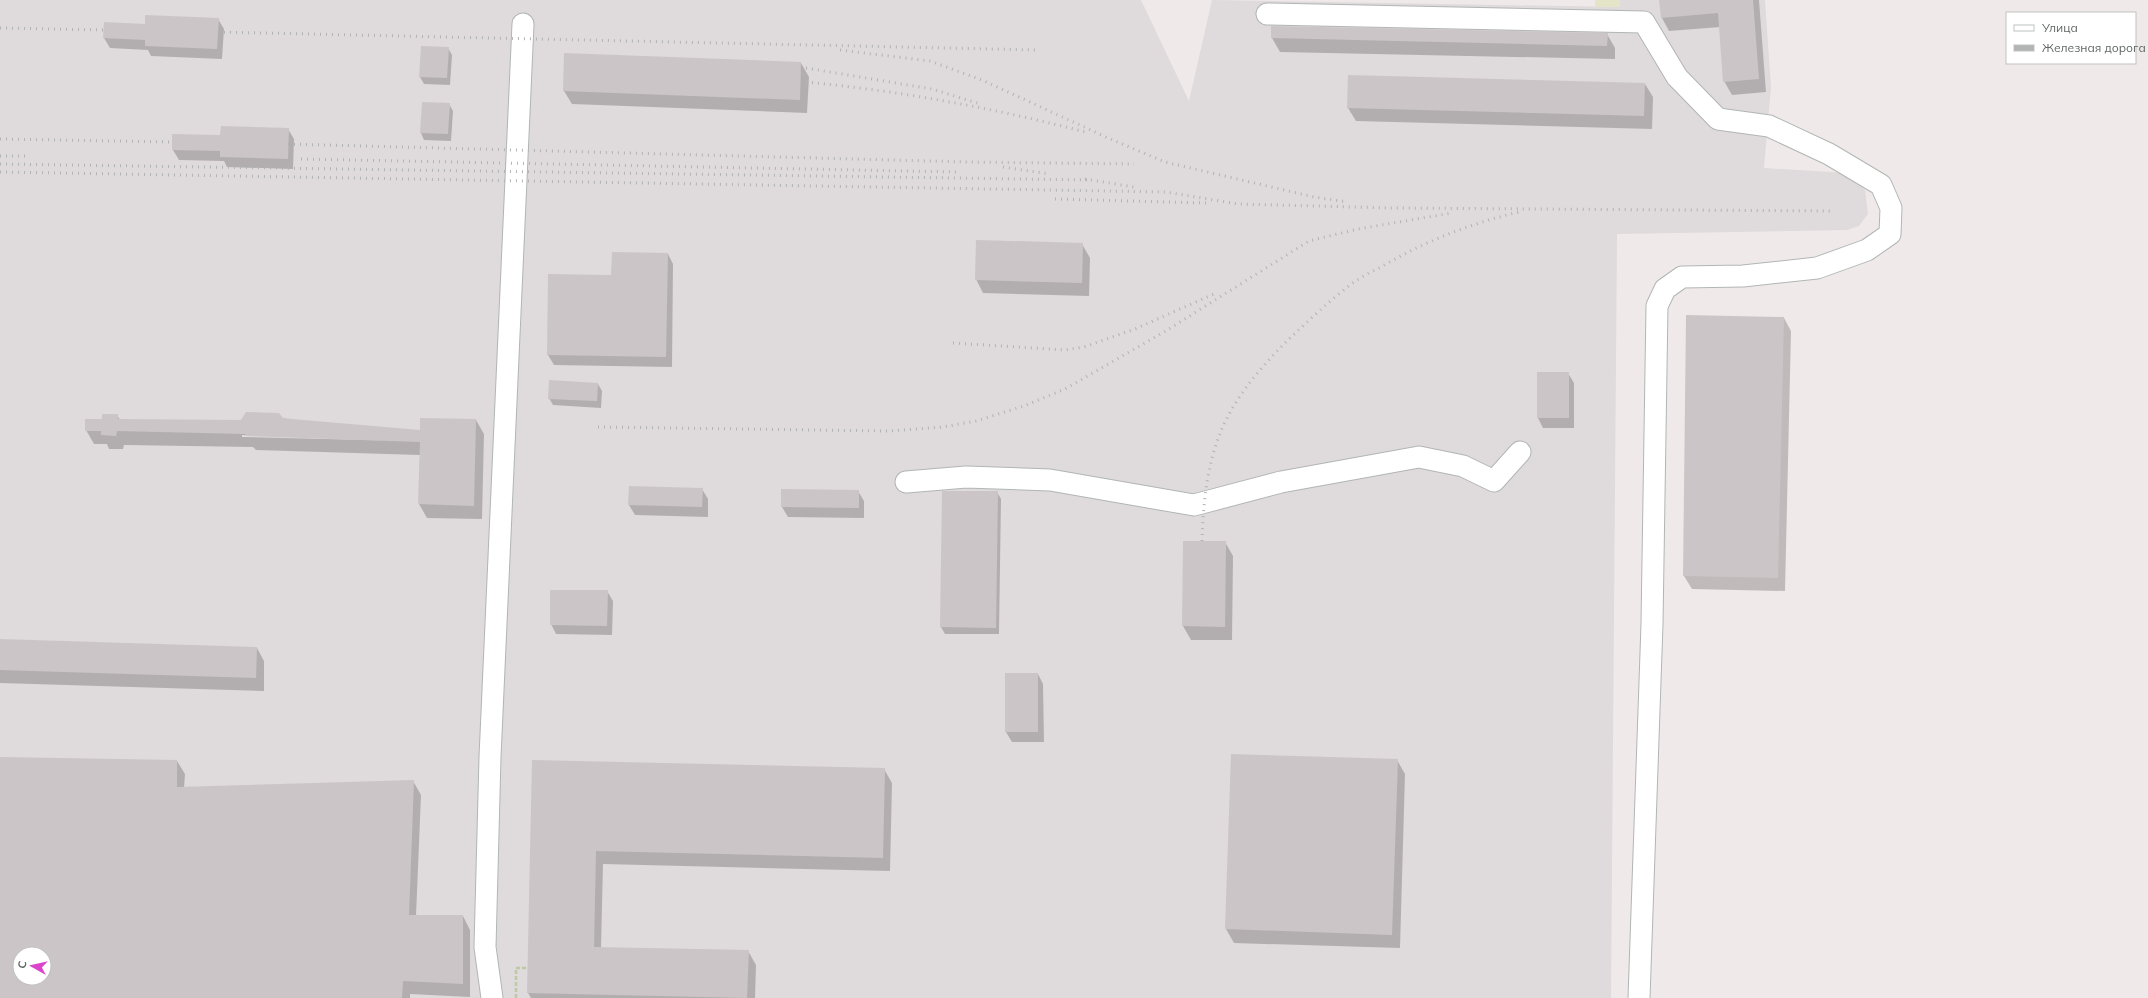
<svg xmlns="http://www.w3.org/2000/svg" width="2148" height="998" font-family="Mulish,sans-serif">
<rect width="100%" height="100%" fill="#f0e9ea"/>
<!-- industrial -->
<path fill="#dfdadb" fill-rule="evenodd" d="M0,0H1141L1189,101L1212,0L1620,7V0H1765L1771,87L1764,168L1847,173L1865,190L1868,214L1859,226L1847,230L1617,234L1611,998H0ZM20,954H44V978H20Z"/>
<!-- green -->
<rect fill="#e4e5c8" x="1595" y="0" width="25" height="7"/>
<!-- shadow -->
<g fill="#0003" fill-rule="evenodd">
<path d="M1660,0H1759L1766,92L1732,95L1724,81L1720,27L1669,31L1662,18Z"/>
<path d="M218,19L224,29L222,59L151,56L148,50L110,48L104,38L105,23L146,25Z"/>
<path d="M1272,27L1607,34L1615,48V59L1280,52L1272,38Z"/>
<path d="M448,48L452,55L450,85L424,84L420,77Z"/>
<path d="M801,63L809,77L807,113L572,104L564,91Z"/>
<path d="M1645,84L1653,97L1652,129L1356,121L1348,108Z"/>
<path d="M423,103L449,104L453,111L451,141L424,140L421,133Z"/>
<path d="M288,129L294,139L293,169L227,167L224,161L179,160L173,150L221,136Z"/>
<path d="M1082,244L1090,258L1089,296L983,293L976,279Z"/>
<path d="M668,254L673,264L672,367L554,365L548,355L612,276Z"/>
<path d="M1784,318L1791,331L1785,591L1692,589L1684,576Z"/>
<path d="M1538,373H1568L1574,383V428H1543L1538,418Z"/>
<path d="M598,384L602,391L601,408L553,405L549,398Z"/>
<path d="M117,415L120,420L242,421L282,419L421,431L476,420L484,434L482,519L427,518L419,504L420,455L256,450L253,447L124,445L123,449H109L107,444H94L86,430L103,420ZM242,435L401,441H406L242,437Z"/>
<path d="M630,487L702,489L708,499V517L635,515L629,505Z"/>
<path d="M858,491L864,501V518L788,517L782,507Z"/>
<path d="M997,492L1001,499L999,634H945L941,627Z"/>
<path d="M1184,542H1225L1233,556L1232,640H1191L1183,626Z"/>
<path d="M607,591L613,601L612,635L556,634L551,624Z"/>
<path d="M0,640L257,648L264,661V691L0,683Z"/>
<path d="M1038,674L1043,684L1044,742H1012L1006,732Z"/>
<path d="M1232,755L1397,760L1405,774L1400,948L1234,943L1226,929Z"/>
<path d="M0,758L177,761L185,774L184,788L413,781L421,795L416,916H463L470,930V997L410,994V998H0ZM20,954H44V978H20Z"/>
<path d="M533,761L884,769L892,783L890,871L603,864L601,948L748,951L756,965L755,998H531L528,993Z"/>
</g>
<!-- building -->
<g fill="#ccc5c7" fill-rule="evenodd">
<path d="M1659,0H1753L1759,79L1723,82L1718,13L1661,18Z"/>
<path d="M145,15L219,18L217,49L145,46V40L103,38L104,22L145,24Z"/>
<path d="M1271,26L1608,33L1607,46L1271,38Z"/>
<path d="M421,46L449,47L447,78L419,77Z"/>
<path d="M564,53L801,62L800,100L563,91Z"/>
<path d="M1348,75L1645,83L1644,116L1347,108Z"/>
<path d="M422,102L450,103L448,134L420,133Z"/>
<path d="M221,126L289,128L288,159L220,157V151L172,150V134L220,135Z"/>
<path d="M976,240L1083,243L1082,283L975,280Z"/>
<path d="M612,252L668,253L666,357L547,355L548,274L611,275Z"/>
<path d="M1686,315L1784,317L1778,578L1683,576Z"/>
<rect x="1537" y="372" width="32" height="46"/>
<path d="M549,380L598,383L597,401L548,399Z"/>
<path d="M246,412L279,413L283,418L292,419L420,430V418L476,419L474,506L418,504L420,442L247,436L245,434L117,431L116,436L101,435V431H85V419H102V414H118V419L241,420Z"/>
<path d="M629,486L703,488L702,507L628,505Z"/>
<path d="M781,489L859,490V508L781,507Z"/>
<path d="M942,491H998L996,628L940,627Z"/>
<path d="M1183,541H1226L1225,627L1182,626Z"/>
<path d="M550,590H608L607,626L550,625Z"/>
<path d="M0,639L257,647L256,678L0,670Z"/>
<rect x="1005" y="673" width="33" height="59"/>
<path d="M1231,754L1398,759L1392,935L1225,929Z"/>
<path d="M0,757L177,760V787L414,780L409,915H463V984L403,981L402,998H0ZM20,954H44V978H20Z"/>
<path d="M532,760L885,768L883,858L596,851L594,947L749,950L747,998L527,993Z"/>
</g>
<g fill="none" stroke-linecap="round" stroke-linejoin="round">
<!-- minor casing -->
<g stroke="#b1b6b5" stroke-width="23">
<g id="minor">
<path d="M1267,14L1644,22L1677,77L1718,119L1769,126L1829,154L1881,185L1891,208L1890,234L1867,250L1817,268L1743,276L1682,277L1665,289L1657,306L1652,624L1639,998"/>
<path d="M906,482L966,477L1050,480L1194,505L1281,482L1419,457L1463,466L1494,481L1520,452"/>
<path d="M492,998L485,947L490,757L523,24"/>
</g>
</g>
<!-- path -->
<path stroke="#bfcaa5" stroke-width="2.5" stroke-dasharray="4 2" stroke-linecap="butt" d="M516,998V968H527"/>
<!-- minor -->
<use href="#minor" stroke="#fff" stroke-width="21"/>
<!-- rail -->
<g stroke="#b2b3b3" stroke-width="3" stroke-dasharray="1 5" stroke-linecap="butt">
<path d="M0,28L104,30"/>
<path d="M218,32L1038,50"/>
<path d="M840,50L930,61L982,80L1108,138L1165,162L1314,197L1348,202"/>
<path d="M806,68L932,89L977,103"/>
<path d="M806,82C900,91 994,108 1085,132"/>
<path d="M0,139L172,142"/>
<path d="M288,144L967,162L1134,164"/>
<path d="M0,156H27"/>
<path d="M301,159L957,172"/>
<path d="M0,164L1090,180"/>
<path d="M1003,167L1050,174"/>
<path d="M0,172L1166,192L1238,204L1392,208L1832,211"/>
<path d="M1085,179L1134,187"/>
<path d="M1055,199L1206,203"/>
<path d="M953,343L1065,350L1084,347L1135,329L1214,294"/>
<path d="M598,427L889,431L943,427L976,421L1024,406L1065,389L1169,329L1309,241L1358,229L1452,213"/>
<path d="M1202,541C1203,504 1207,465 1221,431C1235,397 1261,367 1287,341C1307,322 1328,302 1350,285C1359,278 1369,273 1379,268C1424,242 1468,224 1519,212"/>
</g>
</g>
<!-- legend -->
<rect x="2006" y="12" width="130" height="52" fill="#ffffff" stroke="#bfc2c1"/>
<rect x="2014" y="25" width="20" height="6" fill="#ffffff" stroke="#bfc2c1"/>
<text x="2042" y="32" font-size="12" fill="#606764">Улица</text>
<rect x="2014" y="45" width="20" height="6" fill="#b2b3b3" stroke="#bfc2c1"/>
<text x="2042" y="52" font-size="12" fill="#606764">Железная дорога</text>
<!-- north arrow -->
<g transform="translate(32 966) rotate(278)"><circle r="19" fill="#ffffff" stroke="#bfc2c1"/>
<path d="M0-3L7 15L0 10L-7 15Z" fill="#da45cb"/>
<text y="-6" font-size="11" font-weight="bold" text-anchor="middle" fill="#606764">С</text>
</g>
</svg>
